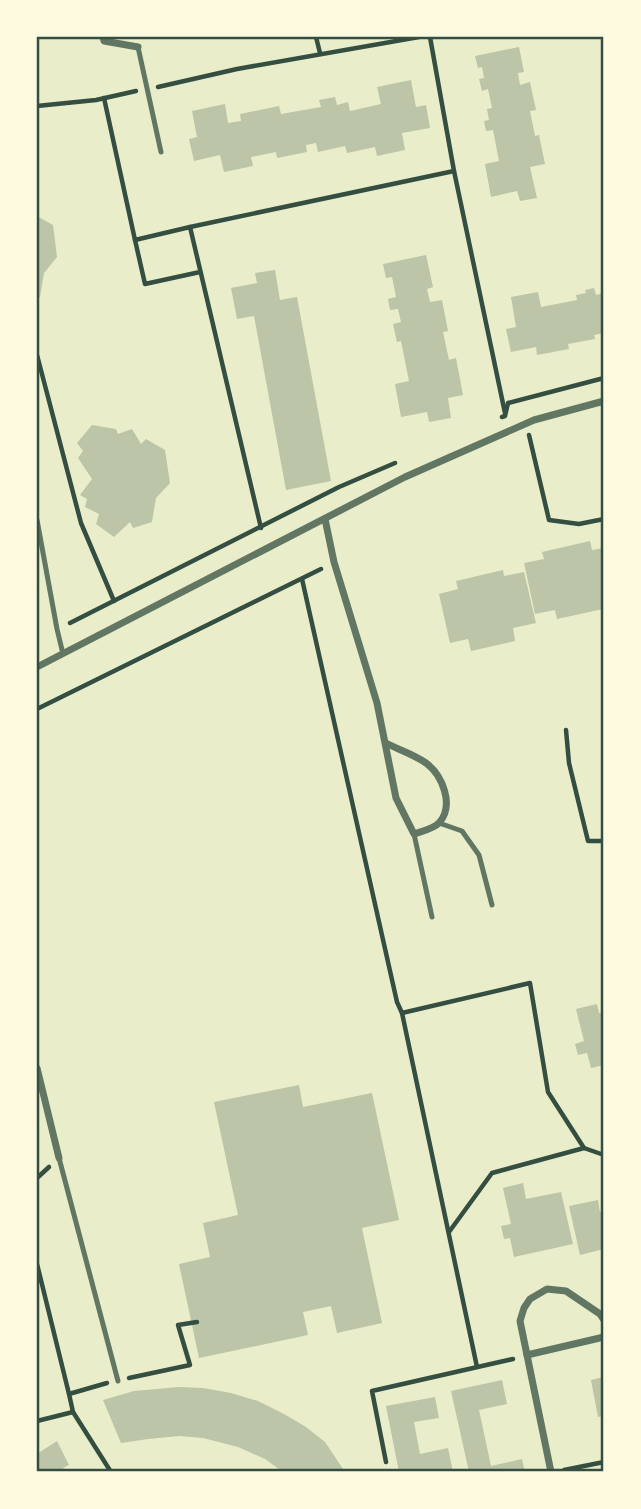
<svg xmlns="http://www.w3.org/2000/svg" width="641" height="1509" font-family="'DM Sans',sans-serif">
<rect width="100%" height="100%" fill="#e9edc9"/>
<!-- building -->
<g fill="#bcc5a7">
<path d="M519,47L524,72L518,73L520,85L530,82L536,110L530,111L535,136L539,135L545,164L530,167L537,198L520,201L517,191L491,197L485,164L499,161L493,130L486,131L484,121L489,120L487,109L492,108L488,89L482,91L479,79L484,78L482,67L478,68L475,56Z"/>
<path d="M411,80L416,107L426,105L430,128L402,133L405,150L377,156L375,147L347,153L345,146L318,152L316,143L306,145L307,152L277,158L276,152L251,157L253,166L224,172L220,155L194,161L189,139L197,137L192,111L225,104L228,123L241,121L240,114L279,106L281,114L321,107L319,100L335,97L337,105L348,102L350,111L381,104L377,87Z"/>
<path d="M37,216L53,225L57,257L44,273L40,297L37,298Z"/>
<path d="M426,255L433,287L427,289L430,302L442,300L448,331L443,332L449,360L456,358L463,395L448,398L451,418L429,422L427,412L401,417L395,384L409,381L401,341L397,342L393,324L401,322L398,309L390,310L388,299L396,297L392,277L386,278L383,264Z"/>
<path d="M275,270L280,300L297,297L331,481L286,490L254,316L237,319L231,288L257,283L255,273Z"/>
<path d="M594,288L596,295L604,293V333L594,335L595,339L568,344L569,349L537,355L536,347L511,352L506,329L516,327L511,297L538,292L541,307L577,300L576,295L586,293L585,290Z"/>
<path d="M92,425L116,429L118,434L132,429L141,444L146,439L165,450L170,483L156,498L152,522L133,528L130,522L114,537L96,524L99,514L85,507L87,499L80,495L92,479L78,458L83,451L77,443Z"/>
<path d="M590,541L592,550L604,548V601H601L603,609L557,619L555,610L535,614L524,563L544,559L542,552Z"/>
<path d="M503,570L504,576L524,572L536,623L513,628L515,641L471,651L468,639L450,643L439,594L458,589L456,581Z"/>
<path d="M597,1004L599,1013L604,1012V1065L591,1068L587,1053L578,1055L575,1044L584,1041L576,1009Z"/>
<path d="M299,1085L303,1107L372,1093L399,1220L362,1228L382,1323L337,1333L331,1306L303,1312L308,1335L199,1358L179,1264L210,1257L203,1223L238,1215L214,1102Z"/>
<path d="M523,1183L526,1199L561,1192L573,1244L514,1257L510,1238L504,1239L501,1226L511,1224L503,1188Z"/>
<path d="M598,1200L600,1212L604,1211V1249L580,1255L569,1206Z"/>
<path d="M604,1377V1416L598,1417L591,1380Z"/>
<path d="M502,1380L507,1404L479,1410L491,1466L522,1459L525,1472H469L451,1391Z"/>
<path d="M179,1387L203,1388L231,1393L258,1401L284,1414L306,1427L325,1442L345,1472H283L265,1459L238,1447L203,1438L179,1436L148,1439L121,1443L103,1400L134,1391Z"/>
<path d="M435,1397L439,1418L414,1422L420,1454L448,1448L453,1472H399L386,1406Z"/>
<path d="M57,1441L69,1465L63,1468L66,1472H37V1454Z"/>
</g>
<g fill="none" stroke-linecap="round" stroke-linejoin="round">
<!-- path -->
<g stroke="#344e41" stroke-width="4.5">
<path d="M316,37L320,53"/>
<path d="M430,37L454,171L505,413"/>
<path d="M158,87L237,69L419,37"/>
<path d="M104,98L135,240L190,227L261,528"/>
<path d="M37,106L96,100L136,91"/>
<path d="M190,227L454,171"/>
<path d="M135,240L145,284L200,272"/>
<path d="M37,355L81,523L114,601"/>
<path d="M502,417L505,416L508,403L604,378"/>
<path d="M529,435L549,520L579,524L604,519"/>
<path d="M302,579L397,1002L402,1013L477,1367"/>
<path d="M70,623L339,487L395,463"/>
<path d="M37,709L321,569"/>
<path d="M566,730L569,763L588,841H604"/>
<path d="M402,1013L530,983L548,1092L584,1148L604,1155"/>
<path d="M37,1178L49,1167"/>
<path d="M449,1232L492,1173L584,1148"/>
<path d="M37,1264L69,1394"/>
<path d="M129,1378L190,1365L178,1325L197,1322"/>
<path d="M107,1383L69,1394L73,1412L111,1472"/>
<path d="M37,1421L73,1412"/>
<path d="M386,1462L372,1391L513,1359"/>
<path d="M564,1470L604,1462"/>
</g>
<!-- service -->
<g stroke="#617663" stroke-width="5">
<path d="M138,47L161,152"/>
<path d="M37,520L57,629L63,654"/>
<path d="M439,823L462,831L479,855L492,905"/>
<path d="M414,834L432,917"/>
<path d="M59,1158L118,1381"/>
</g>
<!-- minor -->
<g stroke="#617663" stroke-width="7">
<path d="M103,37L104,41L138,47"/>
<path d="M325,519L334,562L377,703L396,798L414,834C422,831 433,829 439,823C455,805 442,775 426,763C413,754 399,750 386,743"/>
<path d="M37,667L405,477L534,420L604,401"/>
<path d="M37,1068L59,1158"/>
<path d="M527,1355L520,1321L524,1308L530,1299L547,1289L566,1291L600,1314L604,1320"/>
<path d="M551,1472L527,1355L604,1337"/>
</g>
</g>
<!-- border -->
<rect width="641" height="1509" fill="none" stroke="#fefae0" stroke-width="77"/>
<rect x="38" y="38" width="564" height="1432" fill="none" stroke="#344e41" stroke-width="2.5"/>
</svg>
